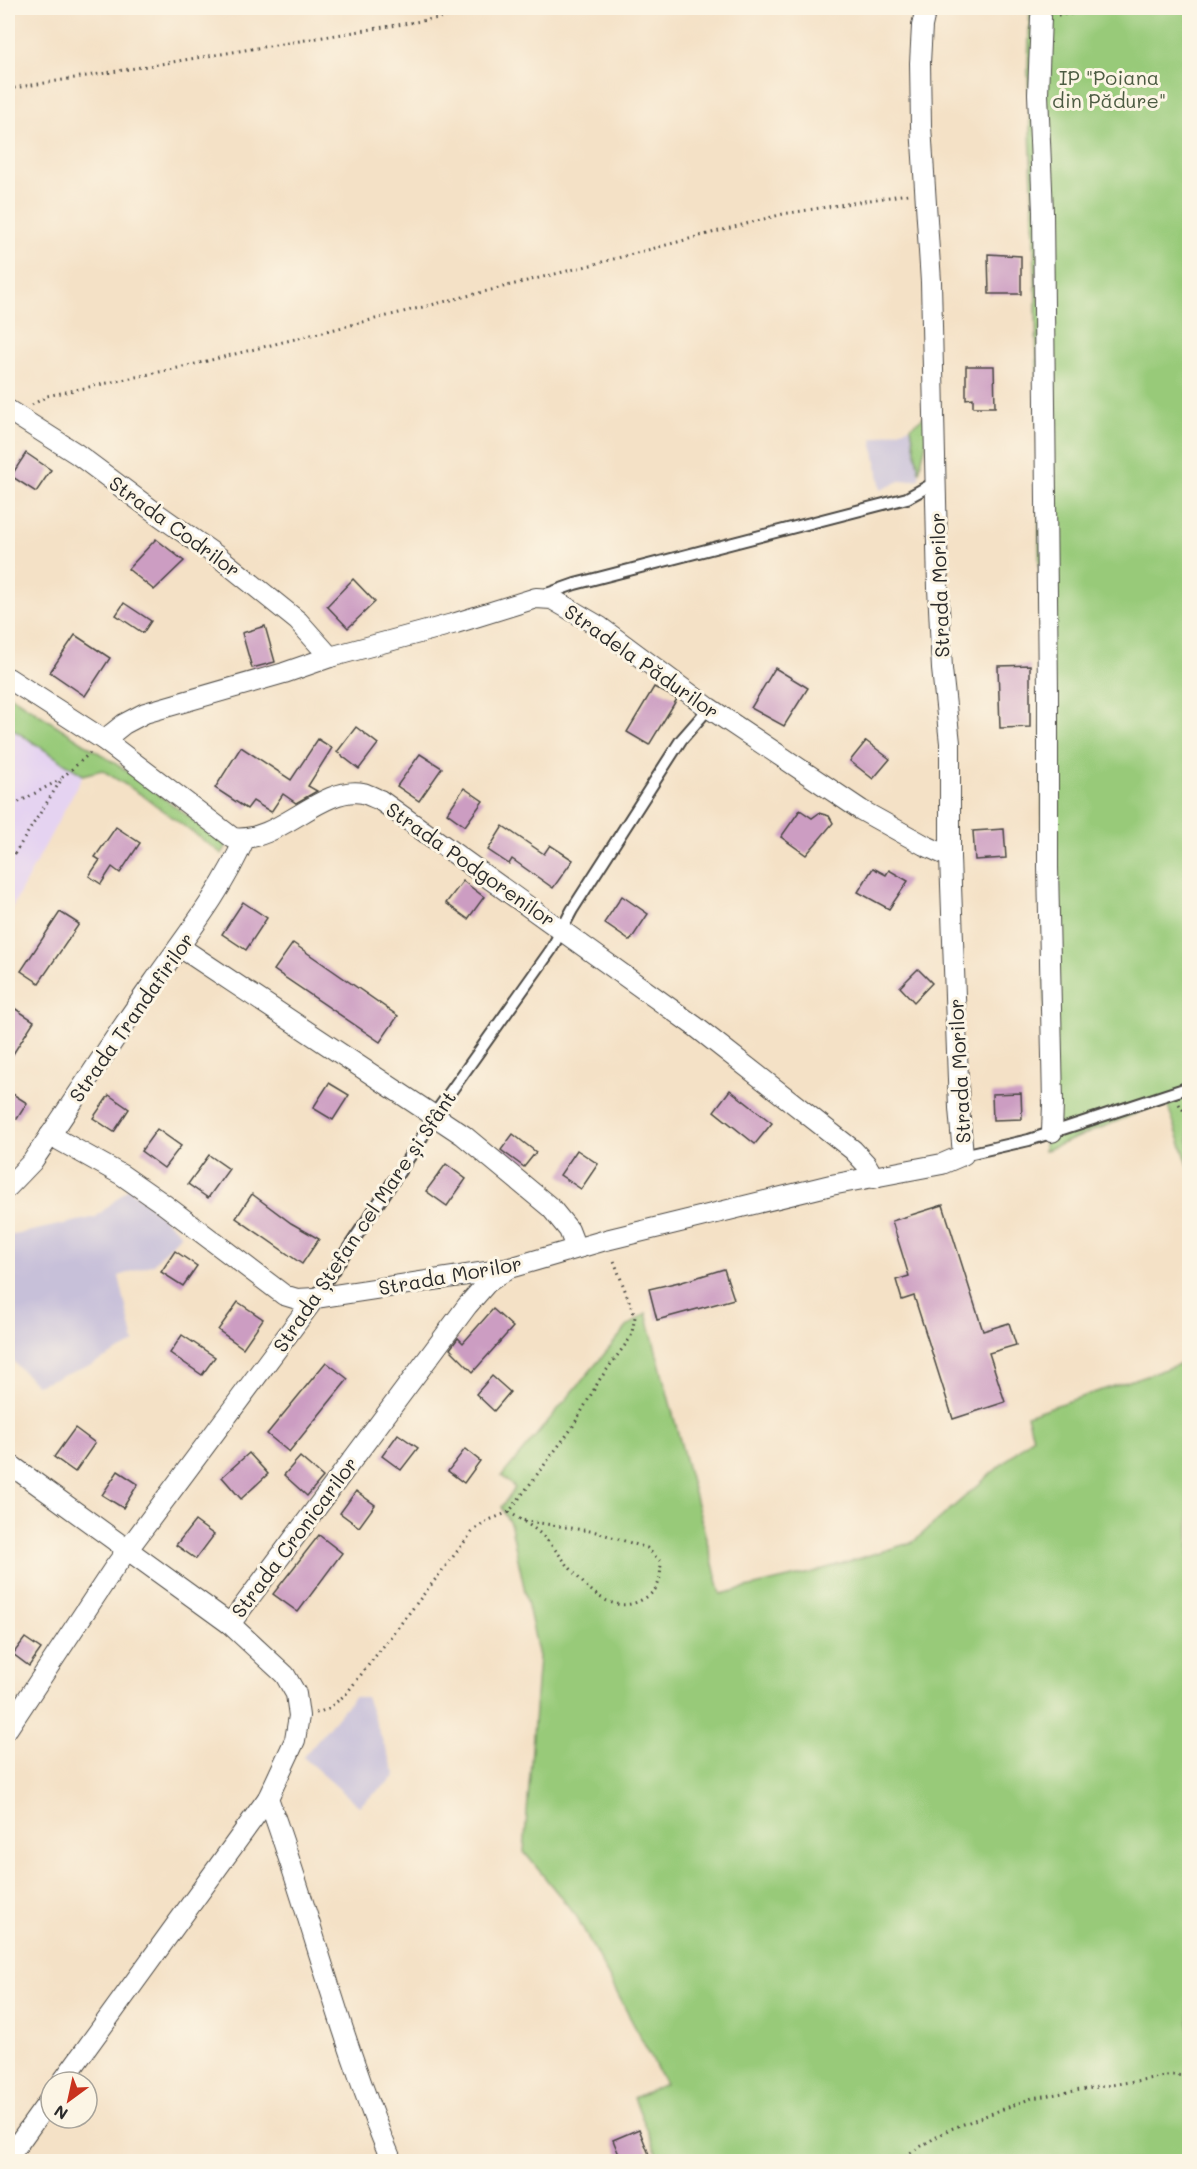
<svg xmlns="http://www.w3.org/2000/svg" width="1197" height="2169" font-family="Mali,sans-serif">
<rect width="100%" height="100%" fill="#fcf5e5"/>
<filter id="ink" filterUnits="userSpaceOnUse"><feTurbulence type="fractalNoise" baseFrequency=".0167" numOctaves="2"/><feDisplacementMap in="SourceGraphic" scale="12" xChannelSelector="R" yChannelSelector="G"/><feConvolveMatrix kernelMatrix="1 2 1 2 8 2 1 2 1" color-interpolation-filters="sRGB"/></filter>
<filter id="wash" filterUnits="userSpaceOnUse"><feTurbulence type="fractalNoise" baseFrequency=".008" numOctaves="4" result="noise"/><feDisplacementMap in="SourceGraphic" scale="24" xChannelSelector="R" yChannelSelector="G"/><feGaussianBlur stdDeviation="1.35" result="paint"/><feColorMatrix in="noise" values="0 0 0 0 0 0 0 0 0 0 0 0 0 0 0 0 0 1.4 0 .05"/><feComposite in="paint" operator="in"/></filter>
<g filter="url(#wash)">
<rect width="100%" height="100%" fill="#f4e1c6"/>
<!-- built -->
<path fill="#e5d3f1" d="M8,726L83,775L8,915Z"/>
<!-- industrial -->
<g fill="#c7c0d9">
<path d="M911,427L920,479L900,481L881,490L872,439Z"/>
<path d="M129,1188L181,1234L153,1264L119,1276L134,1343L92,1365L36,1385L8,1356V1236L96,1217Z"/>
<path d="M354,1697H366L396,1776L359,1806L303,1757Z"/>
</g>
<!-- green -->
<g fill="#98ca79" stroke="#627a52" stroke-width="1.5">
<path d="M1030,8H1189V1167L1166,1101L1044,1151L1046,1089L1036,302L1028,69Z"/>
<path d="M927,414V439L919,472L911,427Z"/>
<path d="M8,694L127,771L227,845L222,854L142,795L102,770L83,775L8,726Z"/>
<path d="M646,1313L721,1594L810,1573L913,1542L1033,1437L1027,1415L1189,1361V2161H660L634,2098L665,2084L577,1917L524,1852L539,1657L511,1526L501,1507L515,1488L502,1476L627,1327Z"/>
</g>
<g id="blocks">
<!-- building -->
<g fill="#cc9dc2">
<path d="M988,254L1021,256V294H989Z"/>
<path d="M966,366H994L995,407H973V398L966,399Z"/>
<path d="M26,453L51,470L36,492L11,476Z"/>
<path d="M156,539L184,561L154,590L128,569Z"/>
<path d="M353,579L375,602L348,628L327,606Z"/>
<path d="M124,603L151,621L143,633L116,615Z"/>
<path d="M265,626L275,662L252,668L242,633Z"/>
<path d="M75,635L110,658L85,696L50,672Z"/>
<path d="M1030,665V727L1000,728L998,666Z"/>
<path d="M775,668L808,688L784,726L751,708Z"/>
<path d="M654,687L677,699L649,745L627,732Z"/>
<path d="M356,727L378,744L359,769L337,752Z"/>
<path d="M318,739L332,748L308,786L317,791L296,803L283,794L271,812L253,801L247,809L215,788L241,747L291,780Z"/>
<path d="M866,741L890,759L873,779L850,761Z"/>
<path d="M420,754L442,768L419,801L397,786Z"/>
<path d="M464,788L483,801L465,826L447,813Z"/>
<path d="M800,810L812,818L819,813L829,816L833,823L806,855L781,837Z"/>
<path d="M503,826L544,854L550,845L573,860L553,888L512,859L509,864L488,850Z"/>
<path d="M116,827L140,843L120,873L112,867L101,884L89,876L100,860L95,857Z"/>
<path d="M1004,829L1006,858L975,860L973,831Z"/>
<path d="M873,868L886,875L889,870L908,881L889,909L858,892Z"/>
<path d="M463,881L484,897L468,919L446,903Z"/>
<path d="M622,896L648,914L630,941L604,923Z"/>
<path d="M243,902L267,918L246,950L222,934Z"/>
<path d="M60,912L79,924L39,983L21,971Z"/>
<path d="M293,943L398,1016L380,1042L274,970Z"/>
<path d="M918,969L932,983L914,1002L900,987Z"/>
<path d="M8,1004L34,1021L8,1062Z"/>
<path d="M329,1083L349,1095L333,1120L313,1108Z"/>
<path d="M730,1090L772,1123L755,1144L714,1111Z"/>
<path d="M8,1091L27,1103L17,1119L8,1113Z"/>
<path d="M1021,1093L1022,1119L993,1120L992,1094Z"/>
<path d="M109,1095L129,1109L114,1132L93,1118Z"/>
<path d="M157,1129L181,1146L164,1168L141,1151Z"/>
<path d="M513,1134L536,1152L524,1167L501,1150Z"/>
<path d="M577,1150L598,1164L581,1189L560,1175Z"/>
<path d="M209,1155L229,1169L208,1198L188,1184Z"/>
<path d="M446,1164L466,1179L447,1206L426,1191Z"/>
<path d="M252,1194L291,1223L319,1239L302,1264L236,1218Z"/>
<path d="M943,1205L983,1331L1009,1323L1016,1345L989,1353L1005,1402L953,1419L914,1296L902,1300L896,1280L909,1276L892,1221Z"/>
<path d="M175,1251L197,1266L183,1286L161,1272Z"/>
<path d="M724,1269L734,1299L657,1320L649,1289L679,1282V1283Z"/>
<path d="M238,1302L263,1319L243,1348L218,1330Z"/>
<path d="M493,1309L513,1327L473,1372L450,1349L458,1338L463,1343Z"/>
<path d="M182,1335L215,1357L202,1375L170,1353Z"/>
<path d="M326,1362L348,1379L289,1452L267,1434Z"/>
<path d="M492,1376L510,1392L494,1411L476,1394Z"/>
<path d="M75,1428L95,1443L75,1472L54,1457Z"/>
<path d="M398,1434L418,1448L401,1470L382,1456Z"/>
<path d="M465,1449L480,1461L464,1483L448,1471Z"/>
<path d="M249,1453L268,1474L241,1499L222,1477Z"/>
<path d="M300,1457L323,1477L307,1496L284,1475Z"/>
<path d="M118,1471L138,1484L123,1508L102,1495Z"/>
<path d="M356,1491L375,1505L359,1527L340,1513Z"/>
<path d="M195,1521L214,1535L196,1559L176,1545Z"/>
<path d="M319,1535L342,1553L298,1612L273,1594Z"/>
<path d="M25,1638L41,1649L29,1666L13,1654Z"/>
<path d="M639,2129L652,2162H622L613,2140Z"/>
</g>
</g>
</g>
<g filter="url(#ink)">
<use href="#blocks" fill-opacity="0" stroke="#494642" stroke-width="1.5"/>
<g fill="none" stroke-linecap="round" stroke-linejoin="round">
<!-- lane casing -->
<g stroke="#494642" stroke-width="14">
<g id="lane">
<path d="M544,595L575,584L907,498L936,482"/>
<path d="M963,1155L1029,1140L1190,1087"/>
<path d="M315,1298L420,1141L434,1115L551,950L572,910L681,740L709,708"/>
</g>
</g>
<!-- street casing -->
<g stroke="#494642" stroke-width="22">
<g id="street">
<path d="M1041,17L1038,94L1043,212L1048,692V867L1053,1103L1052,1132"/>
<path d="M8,410L77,454L156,513L220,558L298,621L330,657"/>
<path d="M8,678L104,740L233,838C278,844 321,785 363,793C369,795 375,798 380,800L696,1027L853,1150L866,1164L874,1178"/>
<path d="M104,740L124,724L145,713L284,673L330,657L456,623L536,598L552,599L600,627L709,708L861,810L924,845L950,857"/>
<path d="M180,947L463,1135L551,1208L569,1230L576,1248"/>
<path d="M50,1135L122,1175L165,1205L284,1295L297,1299L315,1298L506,1269L606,1240L831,1185L942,1164L963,1155L959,1108L950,857V743L942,669L938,588L931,282L921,126L920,63L922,26L926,8"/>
<path d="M8,1187L32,1162C73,1103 111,1042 153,983C185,937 222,892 244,840"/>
<path d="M8,1463L230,1624L285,1675L296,1694L299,1716L295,1740L268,1798L62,2082"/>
<path d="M230,1624L467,1306L487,1283L506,1270"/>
<path d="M8,1728L114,1568L315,1298"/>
<path d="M268,1798C312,1918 341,2043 392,2162"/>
<path d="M8,2158L51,2098"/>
</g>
</g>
<!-- path -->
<g stroke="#494642" stroke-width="3" stroke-dasharray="1.5 4.5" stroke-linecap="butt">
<path d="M1058,15L1140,8"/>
<path d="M8,89L500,8"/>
<path d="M32,405L47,396L187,366L591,265L783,214L908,194"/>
<path d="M8,808L61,779"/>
<path d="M8,864L63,777L90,753"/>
<path d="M1179,1104L1190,1120"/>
<path d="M509,1512C521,1520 534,1527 544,1537C570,1563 601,1625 645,1598C661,1588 660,1579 661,1562L647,1548L596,1532L521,1520"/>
<path d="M316,1713L328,1709L346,1694L473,1531L489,1520L509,1512L572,1428L600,1379L631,1337L635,1317L613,1258"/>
<path d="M895,2162L948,2130L1032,2098L1172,2075L1190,2076"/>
</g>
<!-- lane -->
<use href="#lane" stroke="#fff" stroke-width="10"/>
<!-- street -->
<use href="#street" stroke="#fff" stroke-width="20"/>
</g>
</g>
<g text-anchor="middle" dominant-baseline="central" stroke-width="6" stroke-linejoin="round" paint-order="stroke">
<!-- park labels -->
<g font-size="20" fill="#4c5b42" stroke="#fcf5e5">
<text x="1109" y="77">IP "Poiana<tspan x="1109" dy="23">din Pădure"</tspan></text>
</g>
<!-- street labels -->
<g font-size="20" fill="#2b2b2b" stroke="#fcf5e5">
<text transform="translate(175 526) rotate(36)">Strada Codrilor</text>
<text transform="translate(939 585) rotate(-92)">Strada Morilor</text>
<text transform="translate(642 661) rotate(35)">Stradela Pădurilor</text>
<text transform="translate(471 864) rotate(35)">Strada Podgorenilor</text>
<text transform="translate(131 1017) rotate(-55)">Strada Trandafirilor</text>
<text transform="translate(959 1071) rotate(-93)">Strada Morilor</text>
<text transform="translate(364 1221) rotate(-56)">Strada Ștefan cel Mare și Sfânt</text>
<text transform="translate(450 1275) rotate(-10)">Strada Morilor</text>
<text transform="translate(294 1537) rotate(-53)">Strada Cronicarilor</text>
</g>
</g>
<!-- margin -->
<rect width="1197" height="2169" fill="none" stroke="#fcf5e5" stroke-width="30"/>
<!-- north arrow -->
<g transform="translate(69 2100) rotate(213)"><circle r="28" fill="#fcf5e5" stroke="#a8a49b" stroke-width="1.5"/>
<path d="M0-4.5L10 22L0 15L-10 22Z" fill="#c8321e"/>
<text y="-9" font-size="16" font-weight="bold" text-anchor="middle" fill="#2b2b2b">N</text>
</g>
</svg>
